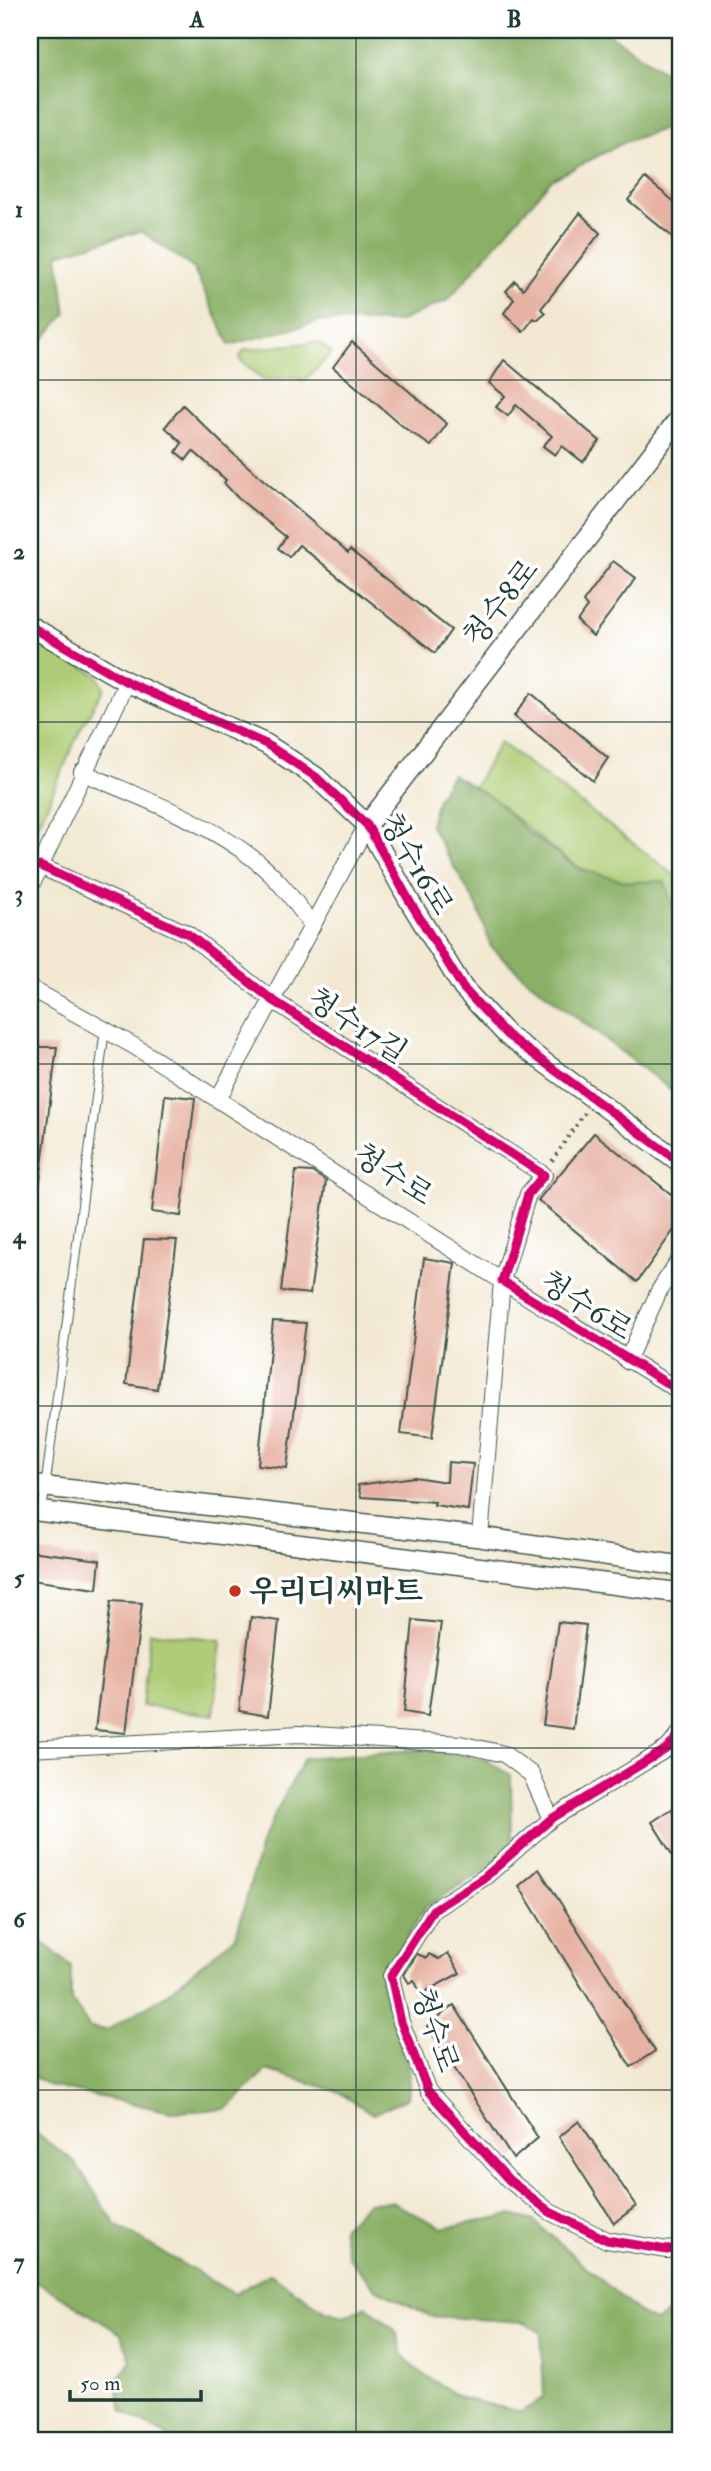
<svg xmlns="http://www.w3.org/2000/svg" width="711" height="2471" font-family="'IM FELL Double Pica','Noto Serif KR',serif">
<rect width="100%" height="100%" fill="#fff"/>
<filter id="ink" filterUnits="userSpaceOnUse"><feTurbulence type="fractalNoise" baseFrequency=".0143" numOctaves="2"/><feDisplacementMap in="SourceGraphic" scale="14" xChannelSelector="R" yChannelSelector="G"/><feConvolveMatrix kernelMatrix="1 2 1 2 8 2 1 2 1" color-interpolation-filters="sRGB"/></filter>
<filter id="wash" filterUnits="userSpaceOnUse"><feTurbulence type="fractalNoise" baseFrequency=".00686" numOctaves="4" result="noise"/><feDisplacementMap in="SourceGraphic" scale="28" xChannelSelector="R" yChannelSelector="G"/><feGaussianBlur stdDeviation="1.57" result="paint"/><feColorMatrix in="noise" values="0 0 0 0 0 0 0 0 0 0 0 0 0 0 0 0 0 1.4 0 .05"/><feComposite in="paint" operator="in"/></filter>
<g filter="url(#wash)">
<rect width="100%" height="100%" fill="#f2e8d1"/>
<!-- green -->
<g fill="#aecc74" stroke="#668454" stroke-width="2">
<path d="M318,342L332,353L304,381L294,377L264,380L239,359L244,350Z"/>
<path d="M30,638L97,675L104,688L80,730L30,844Z"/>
<path d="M500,742L681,880V926L664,881C578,899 537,823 473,789Z"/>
<path d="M150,1632L221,1640L214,1715L142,1706Z"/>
</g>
<!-- forest -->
<g fill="#8ab066" stroke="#54764d" stroke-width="2">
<path d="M30,30H603L681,83L672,126L627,141L551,180L448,300L398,322L321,321L230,345L193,268L141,231L58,254L66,314L38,345L30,335Z"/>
<path d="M452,774L498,802L526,831L579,869L629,882L664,881L681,926L680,952L671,960L681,966V1065L675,1077L679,1096L523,976L491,947L478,908L430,825L437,799Z"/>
<path d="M429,1749L486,1760L511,1775L512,1841L497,1863L426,1906L380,1980L410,2073L408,2098L373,2114L337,2091L266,2070L227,2109L171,2112L50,2086L30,2075V1932L71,1966V2000L90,2028L107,2030L164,1996L236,1936L263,1837L304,1758Z"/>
<path d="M30,2129L74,2161L116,2225L234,2294L270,2274L325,2311L344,2316L367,2306L396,2331L402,2353L413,2367L461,2398L521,2412L544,2397L541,2333L525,2322L430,2316L375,2288L348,2257L342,2228L368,2203L391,2202L443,2228L511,2215L534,2221L640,2314L656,2322L681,2304V2441H169L166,2435L122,2411L115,2382L131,2361L121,2334L30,2277Z"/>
</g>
<g id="blocks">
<!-- building -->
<g fill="#e7b2a3">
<path d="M645,178L681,207V244L628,200Z"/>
<path d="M580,213L600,233L541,309L545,313L537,320L534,318L523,332L504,313L514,299L506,291L515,281L523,289Z"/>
<path d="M352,342L447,424L431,446L406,429L333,367Z"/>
<path d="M504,360L600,441L583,462L562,446L555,455L543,446L552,436L516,405L508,416L496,407L505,396L489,383Z"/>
<path d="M183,405L229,450L348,553L350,550L451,630L435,653L299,545L289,557L278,548L286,537L238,498L224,483L226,480L193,451L186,460L176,452L182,443L165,427Z"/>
<path d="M613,561L636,578L593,636L577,621L587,607L583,602Z"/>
<path d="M531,693L608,758L593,781L514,716Z"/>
<path d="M31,1047H57L39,1188L30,1187Z"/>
<path d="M165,1095L195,1098L181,1216L152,1212Z"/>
<path d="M594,1133L681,1202V1220L637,1282L538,1200Z"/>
<path d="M296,1171L312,1172L326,1181L310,1294L281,1291Z"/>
<path d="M144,1239L177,1240L157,1389L126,1384Z"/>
<path d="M424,1258L455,1263L432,1438L401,1434Z"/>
<path d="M273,1321L306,1323L287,1468L258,1465Z"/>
<path d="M448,1462L473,1464L468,1510L434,1505L435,1502L361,1497L358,1485L414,1477L447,1482Z"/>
<path d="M30,1551L100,1560L97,1589L30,1580Z"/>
<path d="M111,1601L142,1603L126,1733L95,1730Z"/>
<path d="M251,1617L279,1621L268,1716L239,1711Z"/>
<path d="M413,1620L441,1623L428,1716L404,1712Z"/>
<path d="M558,1622L586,1625L573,1729L543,1725Z"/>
<path d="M681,1803V1869L652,1822Z"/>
<path d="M539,1869L655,2051L631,2067L519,1886Z"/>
<path d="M448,1953L460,1973L421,1994L414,1980L409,1983L404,1975L417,1954L427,1958L429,1954L439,1959Z"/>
<path d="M454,2005L538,2138L513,2159L427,2026Z"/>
<path d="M579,2121L636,2206L614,2223L559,2137Z"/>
</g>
</g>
</g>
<g filter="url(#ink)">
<use href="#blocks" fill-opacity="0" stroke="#3f574c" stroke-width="2"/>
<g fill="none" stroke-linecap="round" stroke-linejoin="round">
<!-- service casing -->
<g stroke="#3f574c" stroke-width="10">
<path id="service" d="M42,1512L105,1029"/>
</g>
<!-- minor casing -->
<g stroke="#3f574c" stroke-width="18">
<g id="minor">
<path d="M82,772C140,798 205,820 255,860C278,878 294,900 311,924"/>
<path d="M40,866L188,934L271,999L544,1175L528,1194L502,1281L681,1392"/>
<path d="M30,888L127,682"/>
<path d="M30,988L134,1046L502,1281L480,1537"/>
<path d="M218,1099L367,825"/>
<path d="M627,1361L659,1291L681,1257"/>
<path d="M681,1732L668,1748L551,1819L485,1877L433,1910L391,1976L401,2022L428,2091L509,2180L550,2212L607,2240L667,2250L681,2248"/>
<path d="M30,1749L299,1734L460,1744L504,1754L531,1774L551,1819"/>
</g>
</g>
<!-- tertiary casing -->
<g stroke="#3f574c" stroke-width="22">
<g id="tertiary">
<path d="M30,626L127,682L266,744L316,777L367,825L410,902L463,988L507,1035L681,1163"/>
<path d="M367,825L681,416"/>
<path d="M30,1485L480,1537L681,1566"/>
<path d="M30,1510L681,1593"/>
</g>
</g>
<!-- path -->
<path stroke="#3f574c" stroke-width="3.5" stroke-dasharray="2 5" stroke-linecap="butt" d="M552,1161L585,1112"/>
<!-- service -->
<use href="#service" stroke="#fff" stroke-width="8"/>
<!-- minor -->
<use href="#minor" stroke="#fff" stroke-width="16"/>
<!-- tertiary -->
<use href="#tertiary" stroke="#fff" stroke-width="19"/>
<!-- cycleway casing -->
<g stroke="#fff" stroke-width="13">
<g id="cycleway">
<path d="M30,626L127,682L266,744L316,777L367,825L410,902L463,988L507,1035L681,1163"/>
<path d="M40,866L188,934L271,999L544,1175L528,1194L502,1281L681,1392"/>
<path d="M681,1732L668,1748L551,1819L485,1877L433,1910L391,1976L401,2022L428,2091L509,2180L550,2212L607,2240L667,2250L681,2248"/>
</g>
</g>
<!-- cycleway -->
<use href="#cycleway" stroke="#d6006c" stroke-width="9"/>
</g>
</g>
<!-- grid -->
<path fill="none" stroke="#1f3d34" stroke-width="2" stroke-opacity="0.55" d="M356,30V2441M30,380H681M30,722H681M30,1064H681M30,1406H681M30,1748H681M30,2090H681"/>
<!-- markers -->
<circle fill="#c8321e" stroke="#fff" stroke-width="2.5" cx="235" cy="1591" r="7"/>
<g text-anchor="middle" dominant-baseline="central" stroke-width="7" stroke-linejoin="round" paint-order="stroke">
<!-- street labels -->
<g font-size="30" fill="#1f3d34" stroke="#fff">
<text transform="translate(501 603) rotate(-52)">청수8로</text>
<text transform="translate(416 864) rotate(59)">청수16로</text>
<text transform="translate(357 1026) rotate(33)">청수17길</text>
<text transform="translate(393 1175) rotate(33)">청수로</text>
<text transform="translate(586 1306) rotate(32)">청수6로</text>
<text transform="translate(435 2030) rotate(71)">청수로</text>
</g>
<!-- poi labels -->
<g font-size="30" font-weight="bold" fill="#1f3d34" stroke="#fff" text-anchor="start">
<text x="249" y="1591">우리디씨마트</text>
</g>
</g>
<!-- margin -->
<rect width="711" height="2471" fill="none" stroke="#fff" stroke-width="77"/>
<!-- scale -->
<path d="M70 2390v10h131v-10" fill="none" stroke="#1f3d34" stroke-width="3.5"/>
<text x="80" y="2390" font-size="21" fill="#1f3d34" stroke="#ffffff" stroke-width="5" paint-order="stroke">50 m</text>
<rect x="38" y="38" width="634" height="2394" fill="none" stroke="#1f3d34" stroke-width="2.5"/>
<g font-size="23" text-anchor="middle" font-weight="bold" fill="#1f3d34">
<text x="197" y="27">A</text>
<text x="514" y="27">B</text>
<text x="19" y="217">1</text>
<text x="19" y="559">2</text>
<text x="19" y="901">3</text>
<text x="19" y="1243">4</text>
<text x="19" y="1585">5</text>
<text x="19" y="1927">6</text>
<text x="19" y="2269">7</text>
</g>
</svg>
